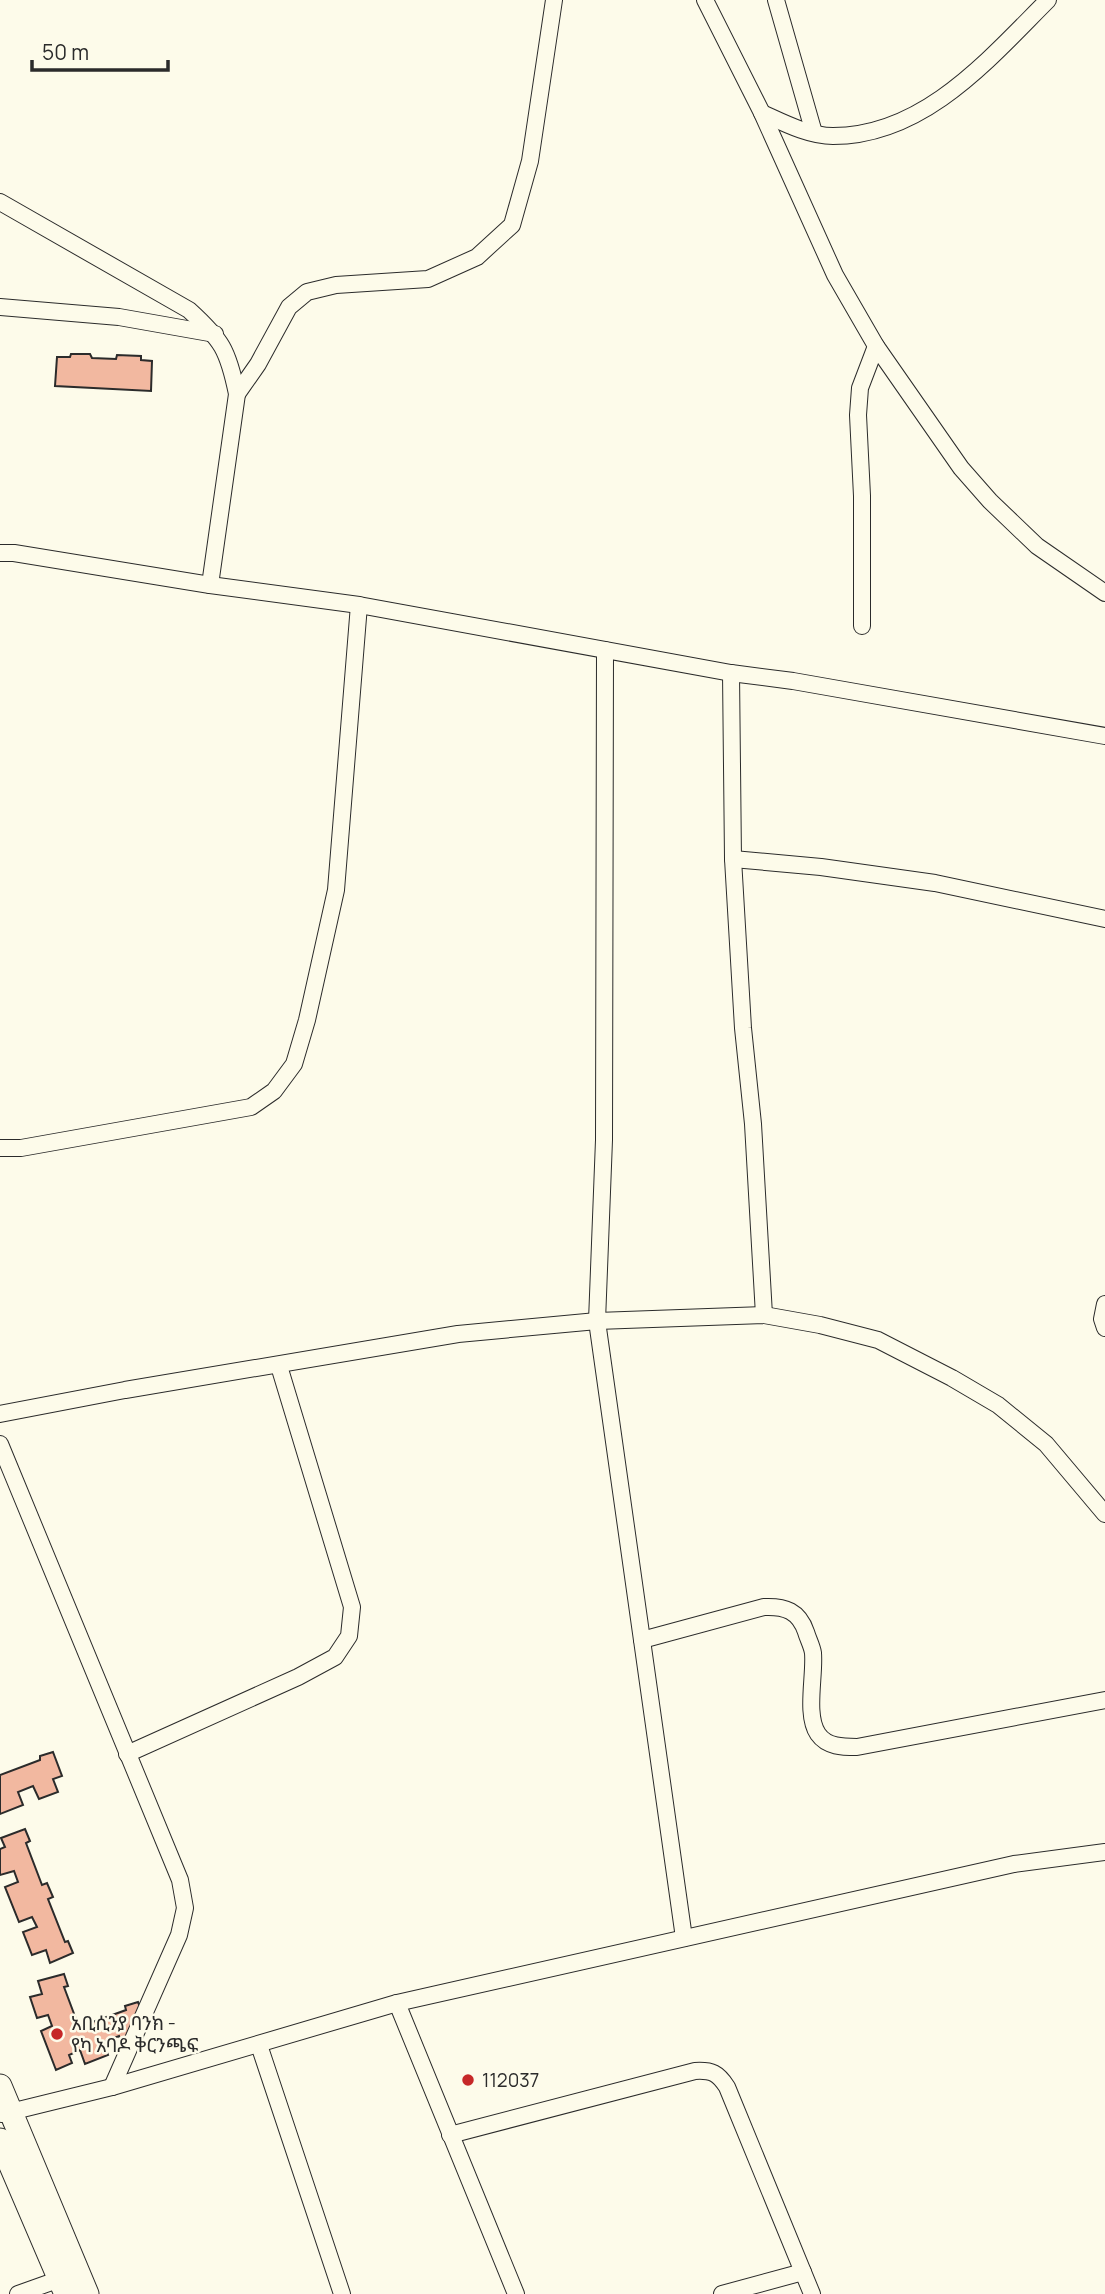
<svg xmlns="http://www.w3.org/2000/svg" width="1105" height="2294" font-family="Manrope,'Noto Sans Ethiopic',sans-serif">
<rect width="100%" height="100%" fill="#fdfbea"/>
<!-- building -->
<g fill="#f2b8a0" stroke="#2b2b2b" stroke-width="2">
<path d="M71,354H90L92,358L116,359L117,355L141,356V360L152,361L151,391L55,386L57,357H70Z"/>
<path d="M53,1752L62,1776L53,1779L58,1792L39,1799L33,1786L18,1792L23,1805L0,1814V1775L40,1760V1756Z"/>
<path d="M25,1829L30,1841L26,1843L42,1885L47,1883L53,1897L48,1899L65,1942L68,1941L73,1953L50,1963L46,1950L32,1955L23,1932L37,1927L32,1917L19,1922L5,1887L18,1882L14,1871L0,1875V1849L5,1847L1,1838Z"/>
<path d="M64,1974L68,1986L64,1987L79,2027L126,2010L125,2006L138,2002L148,2026L138,2029L143,2041L124,2049L119,2036L103,2042L108,2055L85,2064L80,2050L69,2055L72,2063L56,2070L41,2031L52,2026L48,2015L37,2018L30,1997L42,1994L38,1981Z"/>
</g>
<g fill="none" stroke-linecap="round" stroke-linejoin="round">
<!-- street casing -->
<g stroke="#2b2b2b" stroke-width="18">
<g id="street">
<path d="M705,0L762,113L835,275L876,346L961,468L990,501L1037,546L1105,593"/>
<path d="M776,0L814,133"/>
<path d="M762,113C784,123 809,136 833,136C924,136 989,59 1048,0"/>
<path d="M0,202L189,310C222,340 228,350 237,394L210,585"/>
<path d="M0,307L119,317L215,334"/>
<path d="M237,394L258,364L289,307L307,292L336,285L428,279L477,257L512,225L530,161L554,0"/>
<path d="M0,553H14L210,585L359,605L731,673L793,681L1105,736"/>
<path d="M862,626V496L858,415L860,388L876,346"/>
<path d="M605,650L604,1140L597,1321L684,1938"/>
<path d="M731,673L733,859L743,1028L753,1124L764,1315"/>
<path d="M733,859L821,867L935,883L1105,919"/>
<path d="M0,1148H21L251,1107L274,1091L294,1064L307,1020L336,890L359,605"/>
<path d="M1105,1304L1102,1319L1105,1328"/>
<path d="M0,1414L125,1390L458,1334L597,1321L764,1315L820,1325L878,1340L952,1378L998,1405L1046,1444L1105,1514"/>
<path d="M0,1444L180,1880L185,1908L179,1935L112,2087"/>
<path d="M642,1640L764,1607C785,1606 799,1611 806,1632C808,1639 812,1646 813,1653C815,1676 805,1715 818,1734C827,1747 843,1747 857,1747L1105,1700"/>
<path d="M127,1754L298,1677L335,1657L349,1636L352,1607L279,1366"/>
<path d="M397,2003L516,2294"/>
<path d="M259,2045L342,2294"/>
<path d="M2,2114L112,2087L397,2003L1014,1864L1105,1852"/>
<path d="M450,2135L695,2071C712,2070 718,2073 727,2087L812,2294"/>
<path d="M18,2294L60,2279"/>
<path d="M722,2294L803,2272"/>
</g>
</g>
<!-- secondary casing -->
<g stroke="#2b2b2b" stroke-width="25">
<g id="secondary">
<path d="M0,2086L87,2294"/>
<path d="M0,2140L66,2294"/>
</g>
</g>
<!-- street -->
<use href="#street" stroke="#fdfbea" stroke-width="16"/>
<!-- secondary -->
<use href="#secondary" stroke="#fdfbea" stroke-width="23"/>
</g>
<!-- markers -->
<g fill="#c62828" stroke="#fdfbea" stroke-width="2.5">
<circle cx="57" cy="2034" r="7"/>
<circle cx="468" cy="2080" r="7"/>
</g>
<g text-anchor="middle" dominant-baseline="central" stroke-width="5" stroke-linejoin="round" paint-order="stroke">
<!-- poi labels -->
<g font-size="19" fill="#2b2b2b" stroke="#fdfbea" text-anchor="start">
<text x="71" y="2023">አቢሲንያ ባንክ -<tspan x="71" dy="22">የካ አባዶ ቅርንጫፍ</tspan></text>
<text x="482" y="2080">112037</text>
</g>
</g>
<!-- scale -->
<path d="M32 60v10h136v-10" fill="none" stroke="#2b2b2b" stroke-width="3.5"/>
<text x="42" y="60" font-size="21" fill="#2b2b2b" stroke="#fdfbea" stroke-width="5" paint-order="stroke">50 m</text>
</svg>
